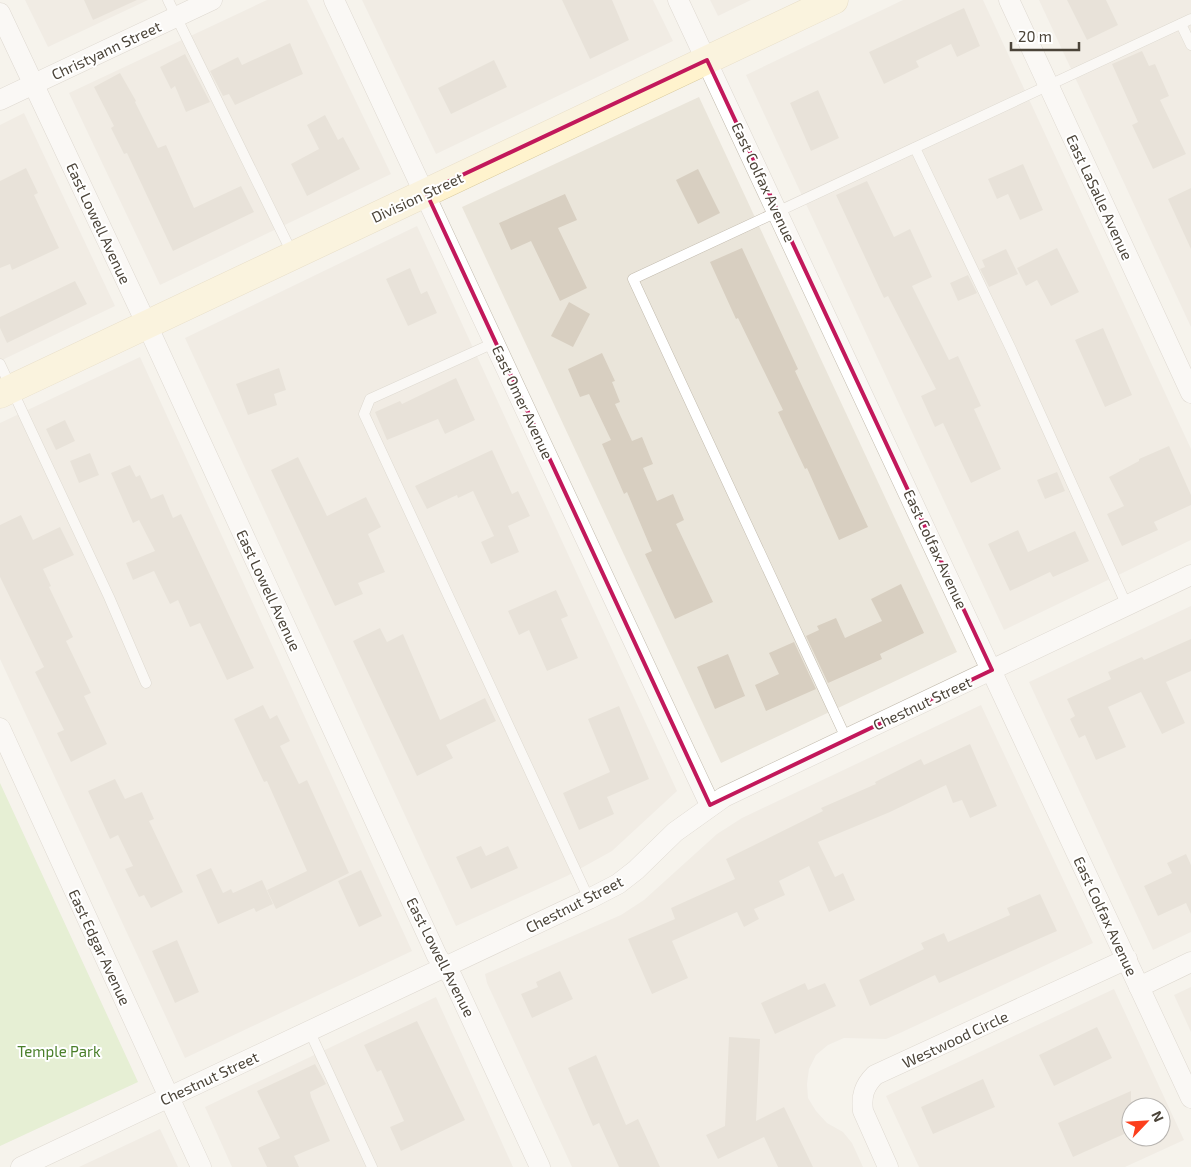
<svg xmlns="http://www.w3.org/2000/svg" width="1191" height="1167" font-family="'Exo 2',sans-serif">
<rect width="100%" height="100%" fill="#f6f3ec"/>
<!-- residential -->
<g fill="#eae5da" fill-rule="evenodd">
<path d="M25,0H148L48,47Z"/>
<path d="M267,0H307L391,174L160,285L69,93Z"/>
<path d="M362,0H653L673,41L436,154Z"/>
<path d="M710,0H751L718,16Z"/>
<path d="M903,0H983L1191,449V540L1004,630L746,75Z"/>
<path d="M1039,0H1191V327Z"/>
<path d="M699,97L957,652L721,763L462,207Z"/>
<path d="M24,113L115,306L0,361V125Z"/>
<path d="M417,226L677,791L612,851L567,876L456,926L185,338Z"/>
<path d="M140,357L412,951L185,1058L0,659V423Z"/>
<path d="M1191,606V932L1153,950L1029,682Z"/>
<path d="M981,705L1093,943L900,1033L886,1039L844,1038L828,1045L816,1055L809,1069L807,1084L808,1098L816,1111L827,1123L843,1132L852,1143L863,1167H572L487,983L485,974L621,915L644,900L717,834L742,818Z"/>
<path d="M1191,987V1032L1174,995Z"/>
<path d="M1114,989L1184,1140L1125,1167H919L886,1096ZM1131,1107H1161V1137H1131Z"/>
<path d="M436,997L513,1167H232L205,1107Z"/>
<path d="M160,1129L178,1167H79Z"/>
</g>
<!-- green -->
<path fill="#d2eab5" d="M0,783L138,1082L0,1146Z"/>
<!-- building -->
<g fill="#d8cfc1">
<path d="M84,0H137L93,20Z"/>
<path d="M562,0H612L629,40L590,59Z"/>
<path d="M1067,0H1106L1118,25L1087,40Z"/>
<path d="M964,8L980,46L957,57L951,44L916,61L919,67L884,84L869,52Z"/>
<path d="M290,43L303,74L235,105L229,94L223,96L210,71L238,57L242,65Z"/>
<path d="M1142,51L1149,66L1155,64L1169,96L1160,100L1186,154L1153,169L1132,125L1138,122L1112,64Z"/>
<path d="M185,54L210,102L186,112L175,86L171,89L160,67Z"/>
<path d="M494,60L507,87L451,114L438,88Z"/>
<path d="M120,73L136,101L135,102L158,148L166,145L194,208L241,186L254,212L173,251L127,153L124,154L111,128L114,126L94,87Z"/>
<path d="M818,90L839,138L811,151L790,103Z"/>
<path d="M325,115L338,140L343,137L360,169L307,196L291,164L319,149L307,125Z"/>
<path d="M1023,164L1043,210L1020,220L1008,194L997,199L988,179Z"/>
<path d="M26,168L38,193L34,195L59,248L12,270L10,264L0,268V181Z"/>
<path d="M698,169L720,213L698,224L676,180Z"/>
<path d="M867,181L894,237L910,229L932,277L912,286L949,360L958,356L981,406L974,409L1001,469L971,483L943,423L935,427L921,396L936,389L888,296L884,298L836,195Z"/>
<path d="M1191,188V249L1168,199Z"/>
<path d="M565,194L577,220L558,228L587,288L560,301L531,241L511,250L499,223Z"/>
<path d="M742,248L798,369L795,371L868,527L839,540L807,468L805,469L778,412L783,410L738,318L736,319L710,262Z"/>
<path d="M1057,248L1079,292L1051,306L1037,280L1026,286L1017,268Z"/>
<path d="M1006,249L1018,274L989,287L980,269L985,267L982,260Z"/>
<path d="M410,268L421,294L427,291L437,313L408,326L386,279Z"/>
<path d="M968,275L977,293L958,301L950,283Z"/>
<path d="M75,281L87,304L7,343L0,328V317Z"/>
<path d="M569,302L590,314L573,347L551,336Z"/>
<path d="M1103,328L1132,395L1105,407L1075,340Z"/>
<path d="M602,353L615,381L612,382L620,402L615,404L632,441L642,437L653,464L643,468L657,501L673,494L684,520L676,524L713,602L675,619L645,554L652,551L627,492L624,494L602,444L611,440L589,394L580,397L568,369Z"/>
<path d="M279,368L286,390L274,394L277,405L248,415L236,384Z"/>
<path d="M456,378L475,420L445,434L438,419L387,440L375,412L400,401L402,404Z"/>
<path d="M65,420L75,441L56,450L46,429Z"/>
<path d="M1169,446L1191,495V505L1154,522L1158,530L1122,546L1107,514L1124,506L1109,477L1139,461V459Z"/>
<path d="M492,450L512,494L518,491L530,516L508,526L519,552L491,564L481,542L494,536L473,491L458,498L457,495L427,509L415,486Z"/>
<path d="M90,453L99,475L79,483L70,461Z"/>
<path d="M298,457L327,516L366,497L381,527L368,534L385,572L358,583L363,594L335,606L271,470Z"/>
<path d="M130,465L136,477L140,475L151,499L163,494L173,518L181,514L254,668L227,680L200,623L190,627L178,600L170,604L154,571L133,580L126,563L155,551L139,520L133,523L111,473Z"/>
<path d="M1057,472L1065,491L1045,499L1037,480Z"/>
<path d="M21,515L33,540L60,527L74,555L43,569L51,586L49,587L73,637L66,641L91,693L84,696L107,744L71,762L57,733L64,730L35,672L44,667L0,577V525Z"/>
<path d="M1018,530L1028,552L1075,531L1089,561L1053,577L1050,572L1010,591L988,544Z"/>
<path d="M901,584L924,633L880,654L882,659L828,683L806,636L819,630L817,626L836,618L845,638L882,621L871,599Z"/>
<path d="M556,590L568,616L561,619L578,658L547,671L529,630L519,635L508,611Z"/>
<path d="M380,628L387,642L403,634L440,720L485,698L496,721L446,745L453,758L417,776L353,641Z"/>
<path d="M1191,639V671L1166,682L1185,723L1162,734L1141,692L1108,707L1126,747L1096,760L1085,735L1079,738L1070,719L1075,716L1067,699L1111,679L1108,672L1142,657L1144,660Z"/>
<path d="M794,642L816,689L766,711L755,685L779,674L769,653Z"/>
<path d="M728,654L745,696L715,709L697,667Z"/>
<path d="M263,705L270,719L277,715L290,741L280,746L299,784L307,780L349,873L276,909L267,890L307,871L267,781L264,782L234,719Z"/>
<path d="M619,706L649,779L607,797L614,814L579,830L563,793L610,772L588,719Z"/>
<path d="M970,744L997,806L970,818L962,800L953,803L946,785L890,812L818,842L835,877L843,873L855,900L829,912L809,866L779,881L785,895L754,909L759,919L744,927L737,912L672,941L688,978L652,994L628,939L675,919L671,908L735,879L726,859L823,811L821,808L876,784L875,782L921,759L924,765Z"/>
<path d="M115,779L125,799L142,792L154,819L149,821L183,892L151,908L144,895L139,897L125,869L133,866L118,835L110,839L88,791Z"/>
<path d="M481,846L486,856L508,846L518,868L471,889L456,857Z"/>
<path d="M1186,854L1191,865V914L1186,903L1158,916L1144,886L1172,873L1167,863Z"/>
<path d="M211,868L223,893L231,889L233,893L262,880L273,904L256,912L254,908L218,924L196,875Z"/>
<path d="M361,870L382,916L359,927L338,881Z"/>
<path d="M1040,894L1057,931L939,983L935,975L870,1006L859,980L924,949L921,943L944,933L948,942L1010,915L1007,908Z"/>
<path d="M177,940L199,992L175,1003L152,951Z"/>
<path d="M560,971L573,999L532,1018L521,994L538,987L536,982Z"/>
<path d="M805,983L808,990L825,983L836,1006L775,1034L761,1003Z"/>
<path d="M417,1021L465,1120L401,1151L390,1127L404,1121L381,1070L377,1072L364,1045Z"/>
<path d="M1097,1027L1112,1058L1054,1086L1039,1055Z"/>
<path d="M729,1037L760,1039L756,1121L784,1107L813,1167H778L764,1137L718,1159L706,1135L725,1126Z"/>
<path d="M596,1055L626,1125L638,1119L660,1167H619L599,1123L593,1126L568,1068Z"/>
<path d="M315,1064L326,1084L310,1092L311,1097L330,1141L294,1156L299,1167H267L258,1148L280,1138L257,1091Z"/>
<path d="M983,1079L995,1107L933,1134L921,1107Z"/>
<path d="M1131,1091V1131L1073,1157L1058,1123Z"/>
</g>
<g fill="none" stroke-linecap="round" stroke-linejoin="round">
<!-- lane casing -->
<g stroke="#c2bbae" stroke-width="11">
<g id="lane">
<path d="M168,0L293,255"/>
<path d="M1181,24L1191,45"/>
<path d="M915,148L1011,349L1127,606"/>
<path d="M496,342L370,399L364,414L589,899"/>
<path d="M0,364L109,597L146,683"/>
<path d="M846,738L633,279L1191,19"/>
<path d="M309,1030L372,1167"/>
</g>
</g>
<!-- street casing -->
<g stroke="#c2bbae" stroke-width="21">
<g id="street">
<path d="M334,0L710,805"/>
<path d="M678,0L1191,1098"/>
<path d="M1009,0L1191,393"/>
<path d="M0,13L147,325L437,956L452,977L540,1167"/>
<path d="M0,100L212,0"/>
<path d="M0,728L201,1167"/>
<path d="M1139,987L1191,962"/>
<path d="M21,1167L589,899L618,884L636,870L675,832L724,797L1191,575"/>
<path d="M888,1167L863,1111C861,1096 864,1086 875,1075L1127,959"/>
</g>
</g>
<!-- secondary casing -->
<g stroke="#d6c79b" stroke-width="29">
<path id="secondary" d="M0,394L834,0"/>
</g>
<!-- lane -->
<use href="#lane" stroke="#fff" stroke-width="10"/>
<!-- street -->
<use href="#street" stroke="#fff" stroke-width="20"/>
<!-- secondary -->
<use href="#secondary" stroke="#fff3cd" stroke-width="28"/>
</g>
<!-- marked area -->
<path d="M0 0H1191V1167H0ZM707,60L992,670L710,805L426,192Z" fill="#f6f3ec" fill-opacity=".55" fill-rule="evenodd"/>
<path fill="none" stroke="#c2185b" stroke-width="4" stroke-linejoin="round" d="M707,60L992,670L710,805L426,192Z"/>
<g text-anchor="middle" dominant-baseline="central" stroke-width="4" stroke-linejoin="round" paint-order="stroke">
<!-- street labels -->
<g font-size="15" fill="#4b4439" stroke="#fff">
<text transform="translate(106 50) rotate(-25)">Christyann Street</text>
<text transform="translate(764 182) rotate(65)">East Colfax Avenue</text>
<text transform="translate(417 197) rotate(-25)">Division Street</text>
<text transform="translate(1100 197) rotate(65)">East LaSalle Avenue</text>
<text transform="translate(99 223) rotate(65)">East Lowell Avenue</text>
<text transform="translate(523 402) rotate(65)">East Omer Avenue</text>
<text transform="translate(936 549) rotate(65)">East Colfax Avenue</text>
<text transform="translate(269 590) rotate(65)">East Lowell Avenue</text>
<text transform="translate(922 703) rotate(-25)">Chestnut Street</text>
<text transform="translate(574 904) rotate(-27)">Chestnut Street</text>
<text transform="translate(1106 916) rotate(65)">East Colfax Avenue</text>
<text transform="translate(100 947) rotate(65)">East Edgar Avenue</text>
<text transform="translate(441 957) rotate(63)">East Lowell Avenue</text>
<text transform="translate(955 1039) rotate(-25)">Westwood Circle</text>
<text transform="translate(209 1078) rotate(-25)">Chestnut Street</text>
</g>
<!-- park labels -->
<g font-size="15" fill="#4a7f2a" stroke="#fff">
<text x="59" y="1051">Temple Park</text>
</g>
</g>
<!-- north arrow -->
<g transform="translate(1146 1122) rotate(65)"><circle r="24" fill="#ffffff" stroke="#b7b4b0"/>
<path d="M0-4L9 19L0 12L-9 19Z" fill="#fc3f1d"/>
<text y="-8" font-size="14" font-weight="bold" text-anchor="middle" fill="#4b4439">N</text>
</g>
<!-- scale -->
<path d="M1011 42v8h68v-8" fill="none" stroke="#4b4439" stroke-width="2.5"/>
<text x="1018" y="42" font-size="15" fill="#4b4439" stroke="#ffffff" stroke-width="4" paint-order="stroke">20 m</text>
</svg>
